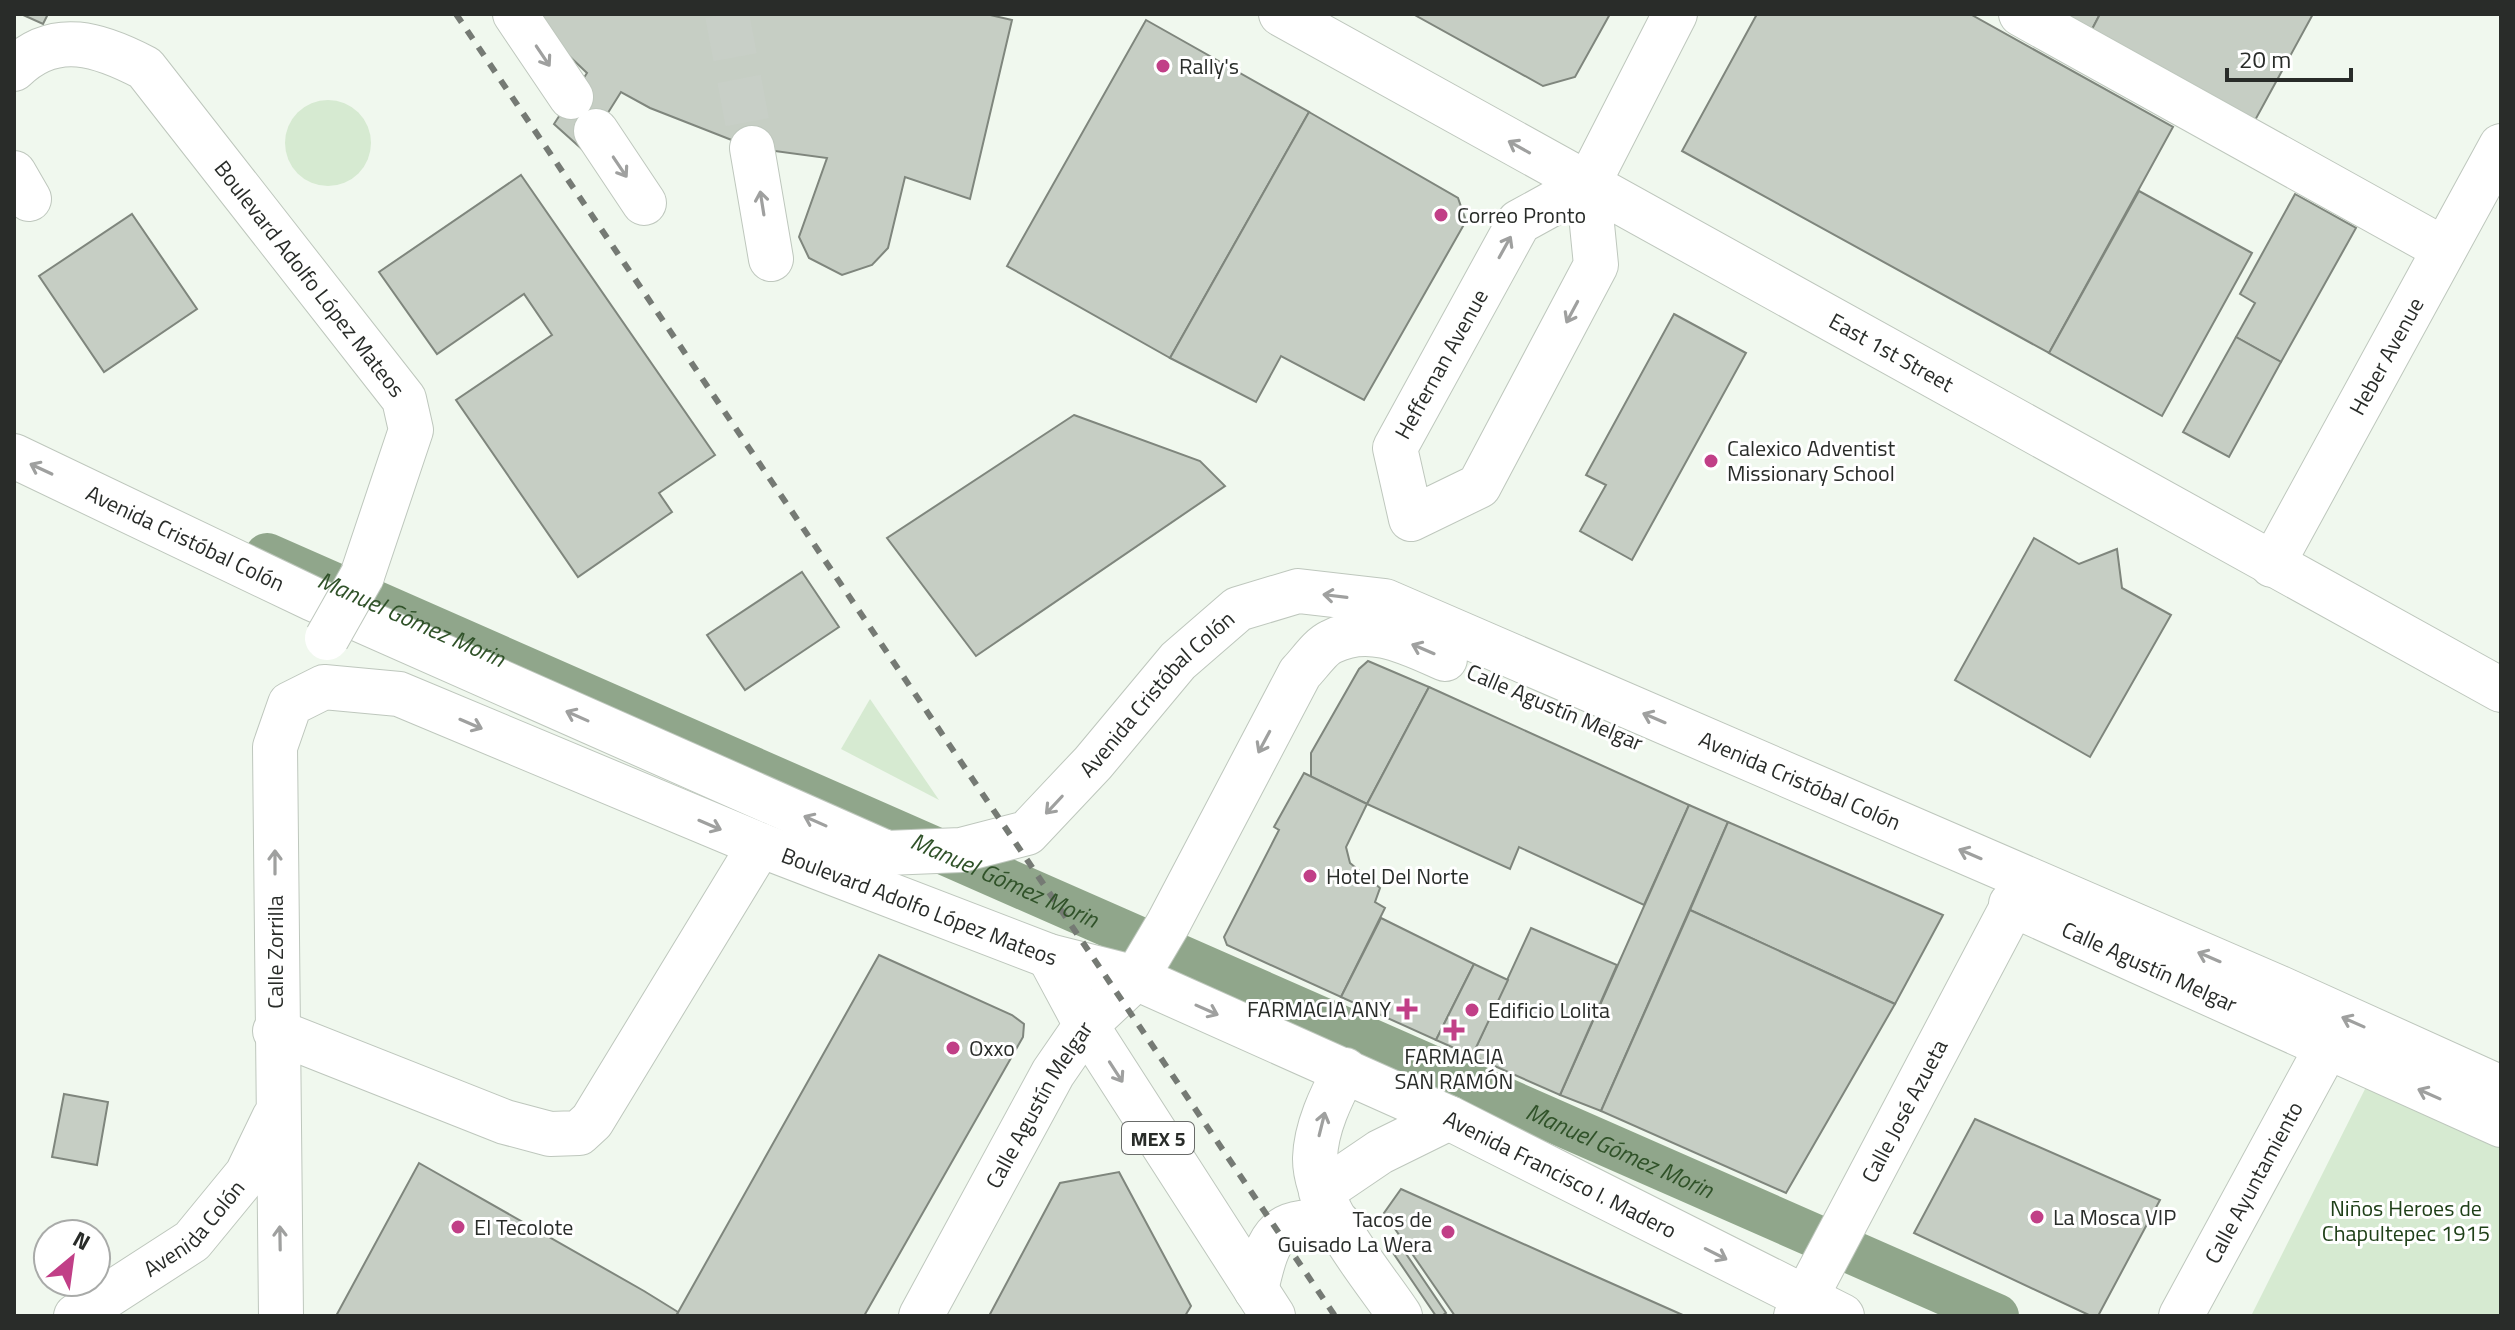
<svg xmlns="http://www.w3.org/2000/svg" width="2515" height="1330" font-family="'Titillium Web',sans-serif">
<rect width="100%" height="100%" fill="#f0f8ee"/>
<!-- green -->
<g fill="#d6ead1">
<circle cx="328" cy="143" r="43"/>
<path d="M870,699L939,800L841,749Z"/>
<path d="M2366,1087L2501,1145V1316H2251Z"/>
</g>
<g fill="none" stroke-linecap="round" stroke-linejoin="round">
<!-- canal -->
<path stroke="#90a68b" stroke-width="44" id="s1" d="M267,555L1997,1316"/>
</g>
<!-- building -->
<g fill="#c6cec4" stroke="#7f867d" stroke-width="2">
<path d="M21,14H48L43,24Z"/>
<path d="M525,14H986L1012,20L970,199L905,177L888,248L872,265L842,275L809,258L799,237L827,158L752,148L650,108L621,92L584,151L554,124L587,73Z"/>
<path d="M1413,14H1610L1575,77L1543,86Z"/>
<path d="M1757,14H1970L2173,127L2049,353L1682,151Z"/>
<path d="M2052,14H2100L2089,35Z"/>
<path d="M2100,14H2313L2253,124L2089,35Z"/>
<path d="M1146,20L1309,112L1170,358L1007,266Z"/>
<path d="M1309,112L1458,198L1466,221L1364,400L1281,356L1256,402L1170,358Z"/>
<path d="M521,175L715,455L659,493L672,512L578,577L456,400L552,335L524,294L437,354L379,272Z"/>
<path d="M2139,191L2252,253L2162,416L2049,353Z"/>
<path d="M2295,194L2356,228L2281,362L2236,337L2255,303L2240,294Z"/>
<path d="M132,214L197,309L104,372L39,276Z"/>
<path d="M1674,314L1746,353L1632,560L1580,531L1606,485L1586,475Z"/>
<path d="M2236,337L2281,362L2229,457L2183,432Z"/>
<path d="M1074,415L1200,461L1225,486L976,656L887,538Z"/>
<path d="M2034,538L2079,564L2117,549L2122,588L2171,615L2090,757L1955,680Z"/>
<path d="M802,572L839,627L745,690L707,635Z"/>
<path d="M1368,661L1429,687L1367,804L1311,777V753L1359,669Z"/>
<path d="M1429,687L1689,805L1644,905L1519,847L1510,869L1367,804Z"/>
<path d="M1304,773L1367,804L1346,847L1350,863L1380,888L1375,902L1385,908L1341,997L1227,945L1224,937L1279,830L1274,827Z"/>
<path d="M1689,805L1728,822L1601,1111L1560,1095Z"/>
<path d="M1728,822L1943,915L1895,1004L1690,910Z"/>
<path d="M1690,910L1895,1004L1786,1193L1601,1111Z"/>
<path d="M1381,918L1474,964L1436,1040L1341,997Z"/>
<path d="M1531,928L1617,965L1560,1095L1472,1056Z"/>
<path d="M879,955L1012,1015L1024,1024L1023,1037L864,1316H676Z"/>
<path d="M1474,964L1508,980L1472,1056L1436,1040Z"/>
<path d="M64,1094L108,1102L97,1165L52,1157Z"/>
<path d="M1975,1119L2160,1200L2098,1316H2091L1914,1233Z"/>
<path d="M419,1163L644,1291L678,1312L676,1316H336Z"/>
<path d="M1119,1172L1191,1306L1185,1316H989L1060,1183Z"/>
<path d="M1401,1189L1586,1272L1685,1316H1455L1384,1213Z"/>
<path d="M1394,1236L1446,1313L1441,1316H1436L1385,1241Z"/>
</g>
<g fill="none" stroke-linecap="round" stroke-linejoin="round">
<!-- minor-tunnel -->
<path stroke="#c8cfc7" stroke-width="44" stroke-dasharray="44 22" stroke-linecap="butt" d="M727,14L752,148"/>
<!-- minor casing -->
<g stroke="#bec7bd" stroke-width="46">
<g id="minor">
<path d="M515,14L571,97"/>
<path id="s2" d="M1281,14L2501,690"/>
<path d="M2021,14L2444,249"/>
<path id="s3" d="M14,69C55,28 101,45 145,68L404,399L411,430L362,576"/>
<path d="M596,131L644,203"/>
<path d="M752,148L771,259"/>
<path d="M14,173L29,199"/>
<path d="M1588,184L1519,222L1395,448L1411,519L1479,486L1596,265L1588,184L1675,14"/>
<path id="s4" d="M2272,565L2501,146"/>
<path d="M275,1031L505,1122L550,1134L579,1133L592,1121L760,845"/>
<path id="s5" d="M2181,1316L2326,1049"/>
</g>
</g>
<!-- major casing -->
<g stroke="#bec7bd" stroke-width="46">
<g id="major">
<path id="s6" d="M14,456L313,599L887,853L961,850L1027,833L1093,763L1178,661L1238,609L1298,591L1385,601L2280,988L2501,1088"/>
<path id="s7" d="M2011,904L2501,1125"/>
<path d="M1049,956L1086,1025L1273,1316"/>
<path d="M1345,1070C1331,1097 1316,1127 1315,1158C1314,1208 1373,1275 1400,1316"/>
<path d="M1321,1192L1380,1152L1449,1118"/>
<path d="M1256,1290C1269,1232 1277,1216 1339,1224"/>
<path id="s8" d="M76,1316L192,1241L247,1174L274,1118"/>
<path id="s9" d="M281,1316L275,747L290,704L324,687L399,694L760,845L1049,956L1136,978L1449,1118L1842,1316"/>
<path id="s10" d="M921,1316L1053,1073L1086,1025L1136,978L1168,924L1300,673C1309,664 1320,647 1331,642C1370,622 1409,643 1445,659"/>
<path id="s11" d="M1796,1316L2013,905"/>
</g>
</g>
<!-- minor -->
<use href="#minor" stroke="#fff" stroke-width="44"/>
<!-- major -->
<use href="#major" stroke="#fff" stroke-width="44"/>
<!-- rail -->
<path stroke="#757a74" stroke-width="6" stroke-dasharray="10 10" stroke-linecap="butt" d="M456,14L1335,1316"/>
<!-- minor-bridge casing -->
<g stroke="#bec7bd" stroke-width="46" stroke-linecap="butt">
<path id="minor-bridge" d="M327,638L362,576"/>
</g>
<!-- minor-bridge -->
<use href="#minor-bridge" stroke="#fff" stroke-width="44"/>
</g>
<!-- one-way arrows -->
<defs><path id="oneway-shaft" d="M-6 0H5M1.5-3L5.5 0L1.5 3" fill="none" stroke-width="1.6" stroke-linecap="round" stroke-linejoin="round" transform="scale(2)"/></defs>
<g stroke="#9fa09f">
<use href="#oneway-shaft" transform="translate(543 56) rotate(56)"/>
<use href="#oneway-shaft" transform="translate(1519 147) rotate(-151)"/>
<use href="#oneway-shaft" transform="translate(620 167) rotate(56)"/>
<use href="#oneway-shaft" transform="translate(762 203) rotate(-99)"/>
<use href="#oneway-shaft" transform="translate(1505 247) rotate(-61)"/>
<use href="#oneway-shaft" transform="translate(1572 312) rotate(118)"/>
<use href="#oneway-shaft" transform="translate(41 469) rotate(-155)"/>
<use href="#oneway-shaft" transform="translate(1335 596) rotate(-173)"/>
<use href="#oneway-shaft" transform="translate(1423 649) rotate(-157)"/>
<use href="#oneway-shaft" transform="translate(577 716) rotate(-156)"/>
<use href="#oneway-shaft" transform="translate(1654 718) rotate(-157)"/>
<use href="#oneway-shaft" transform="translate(471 724) rotate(23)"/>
<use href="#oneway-shaft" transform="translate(1264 742) rotate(118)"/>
<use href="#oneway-shaft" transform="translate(1054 805) rotate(133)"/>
<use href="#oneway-shaft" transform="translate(815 821) rotate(-156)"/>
<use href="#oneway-shaft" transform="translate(710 825) rotate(23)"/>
<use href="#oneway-shaft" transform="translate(1970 854) rotate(-157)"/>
<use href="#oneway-shaft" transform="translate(275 862) rotate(-90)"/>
<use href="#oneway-shaft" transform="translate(2209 957) rotate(-157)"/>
<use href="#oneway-shaft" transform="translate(1207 1010) rotate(24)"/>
<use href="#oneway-shaft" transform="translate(2353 1022) rotate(-156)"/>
<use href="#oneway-shaft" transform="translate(1116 1072) rotate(57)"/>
<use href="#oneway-shaft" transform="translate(2429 1094) rotate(-156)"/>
<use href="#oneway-shaft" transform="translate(1322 1124) rotate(-76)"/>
<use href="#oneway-shaft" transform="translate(280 1238) rotate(-91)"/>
<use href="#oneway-shaft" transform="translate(1716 1254) rotate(27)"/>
</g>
<!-- markers -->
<g fill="#c13f87" stroke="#fff" stroke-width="3">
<circle cx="1163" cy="66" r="8"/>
<circle cx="1441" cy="215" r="8"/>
<circle cx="1711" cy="461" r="8"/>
<circle cx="1310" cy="876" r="8"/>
<path d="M1403 997h8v8h8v8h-8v8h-8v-8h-8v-8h8z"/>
<circle cx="1472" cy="1010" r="8"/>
<path d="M1450 1018h8v8h8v8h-8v8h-8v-8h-8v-8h8z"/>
<circle cx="953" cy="1048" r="8"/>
<circle cx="2037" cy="1217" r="8"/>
<circle cx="458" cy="1227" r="8"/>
<circle cx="1448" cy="1232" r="8"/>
</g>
<g text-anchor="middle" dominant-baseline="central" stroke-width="6" stroke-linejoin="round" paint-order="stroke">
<!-- shield labels -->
<rect fill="#fff" stroke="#696b69" stroke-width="2" x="1122" y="1122" width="72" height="32" rx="6"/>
<g font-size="20" font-weight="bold" fill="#292c29">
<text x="1158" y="1138">MEX 5</text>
</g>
<!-- poi labels -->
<g font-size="22" fill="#292c29" stroke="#fff" text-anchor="start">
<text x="1179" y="66">Rally's</text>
<text x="1457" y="215">Correo Pronto</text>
<text x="1727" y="448">Calexico Adventist<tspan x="1727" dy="25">Missionary School</tspan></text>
<text x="1326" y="876">Hotel Del Norte</text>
<text x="1391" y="1009" text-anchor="end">FARMACIA ANY</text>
<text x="1488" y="1010">Edificio Lolita</text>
<text x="969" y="1048">Oxxo</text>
<text x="1454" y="1056" text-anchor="middle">FARMACIA<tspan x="1454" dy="25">SAN RAMÓN</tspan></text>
<text x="2053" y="1217">La Mosca VIP</text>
<text x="1432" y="1219" text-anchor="end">Tacos de<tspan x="1432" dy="25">Guisado La Wera</tspan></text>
<text x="474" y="1227">El Tecolote</text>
</g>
<!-- street labels -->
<g font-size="22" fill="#292c29" stroke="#fff">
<text stroke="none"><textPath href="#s3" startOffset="410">Boulevard Adolfo López Mateos</textPath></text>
<text stroke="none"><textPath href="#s2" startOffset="698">East 1st Street</textPath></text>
<text stroke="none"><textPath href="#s4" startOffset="238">Heber Avenue</textPath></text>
<text transform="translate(1441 364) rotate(-61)">Heffernan Avenue</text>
<text stroke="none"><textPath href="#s6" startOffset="190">Avenida Cristóbal Colón</textPath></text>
<text stroke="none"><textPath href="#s6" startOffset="1292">Avenida Cristóbal Colón</textPath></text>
<text transform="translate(1555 707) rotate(23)">Calle Agustín Melgar</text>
<text stroke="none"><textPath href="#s6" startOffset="2012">Avenida Cristóbal Colón</textPath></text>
<text stroke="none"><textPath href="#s9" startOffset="1290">Boulevard Adolfo López Mateos</textPath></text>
<text transform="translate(275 952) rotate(-90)">Calle Zorrilla</text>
<text stroke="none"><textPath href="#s7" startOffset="152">Calle Agustín Melgar</textPath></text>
<text stroke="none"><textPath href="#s10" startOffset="242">Calle Agustín Melgar</textPath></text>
<text stroke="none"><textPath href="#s11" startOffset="232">Calle José Azueta</textPath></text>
<text stroke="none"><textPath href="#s9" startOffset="1986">Avenida Francisco I. Madero</textPath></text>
<text stroke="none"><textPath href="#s5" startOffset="152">Calle Ayuntamiento</textPath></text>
<text stroke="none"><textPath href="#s8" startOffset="148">Avenida Colón</textPath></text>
</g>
<!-- park labels -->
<g font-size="22" fill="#1f4018" stroke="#fff">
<text x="2406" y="1208">Niños Heroes de<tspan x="2406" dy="25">Chapultepec 1915</tspan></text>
</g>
<!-- water labels -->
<g font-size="24" font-style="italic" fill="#305229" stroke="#fff">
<text stroke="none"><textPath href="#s1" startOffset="158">Manuel Gómez Morin</textPath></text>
<text stroke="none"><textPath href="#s1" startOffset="806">Manuel Gómez Morin</textPath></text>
<text stroke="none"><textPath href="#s1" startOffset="1478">Manuel Gómez Morin</textPath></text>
</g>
</g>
<!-- border -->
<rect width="2515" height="1330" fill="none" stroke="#292c29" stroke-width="32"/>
<!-- north arrow -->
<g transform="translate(72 1258) rotate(29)"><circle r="38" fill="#ffffff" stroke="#a9aba9" stroke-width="2"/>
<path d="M0-6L14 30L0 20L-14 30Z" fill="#c13f87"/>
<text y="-12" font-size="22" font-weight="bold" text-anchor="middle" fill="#292c29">N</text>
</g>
<!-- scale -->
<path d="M2227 68v12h124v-12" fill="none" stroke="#292c29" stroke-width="4"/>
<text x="2239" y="68" font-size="24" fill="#292c29" stroke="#ffffff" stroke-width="6" paint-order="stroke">20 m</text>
</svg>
